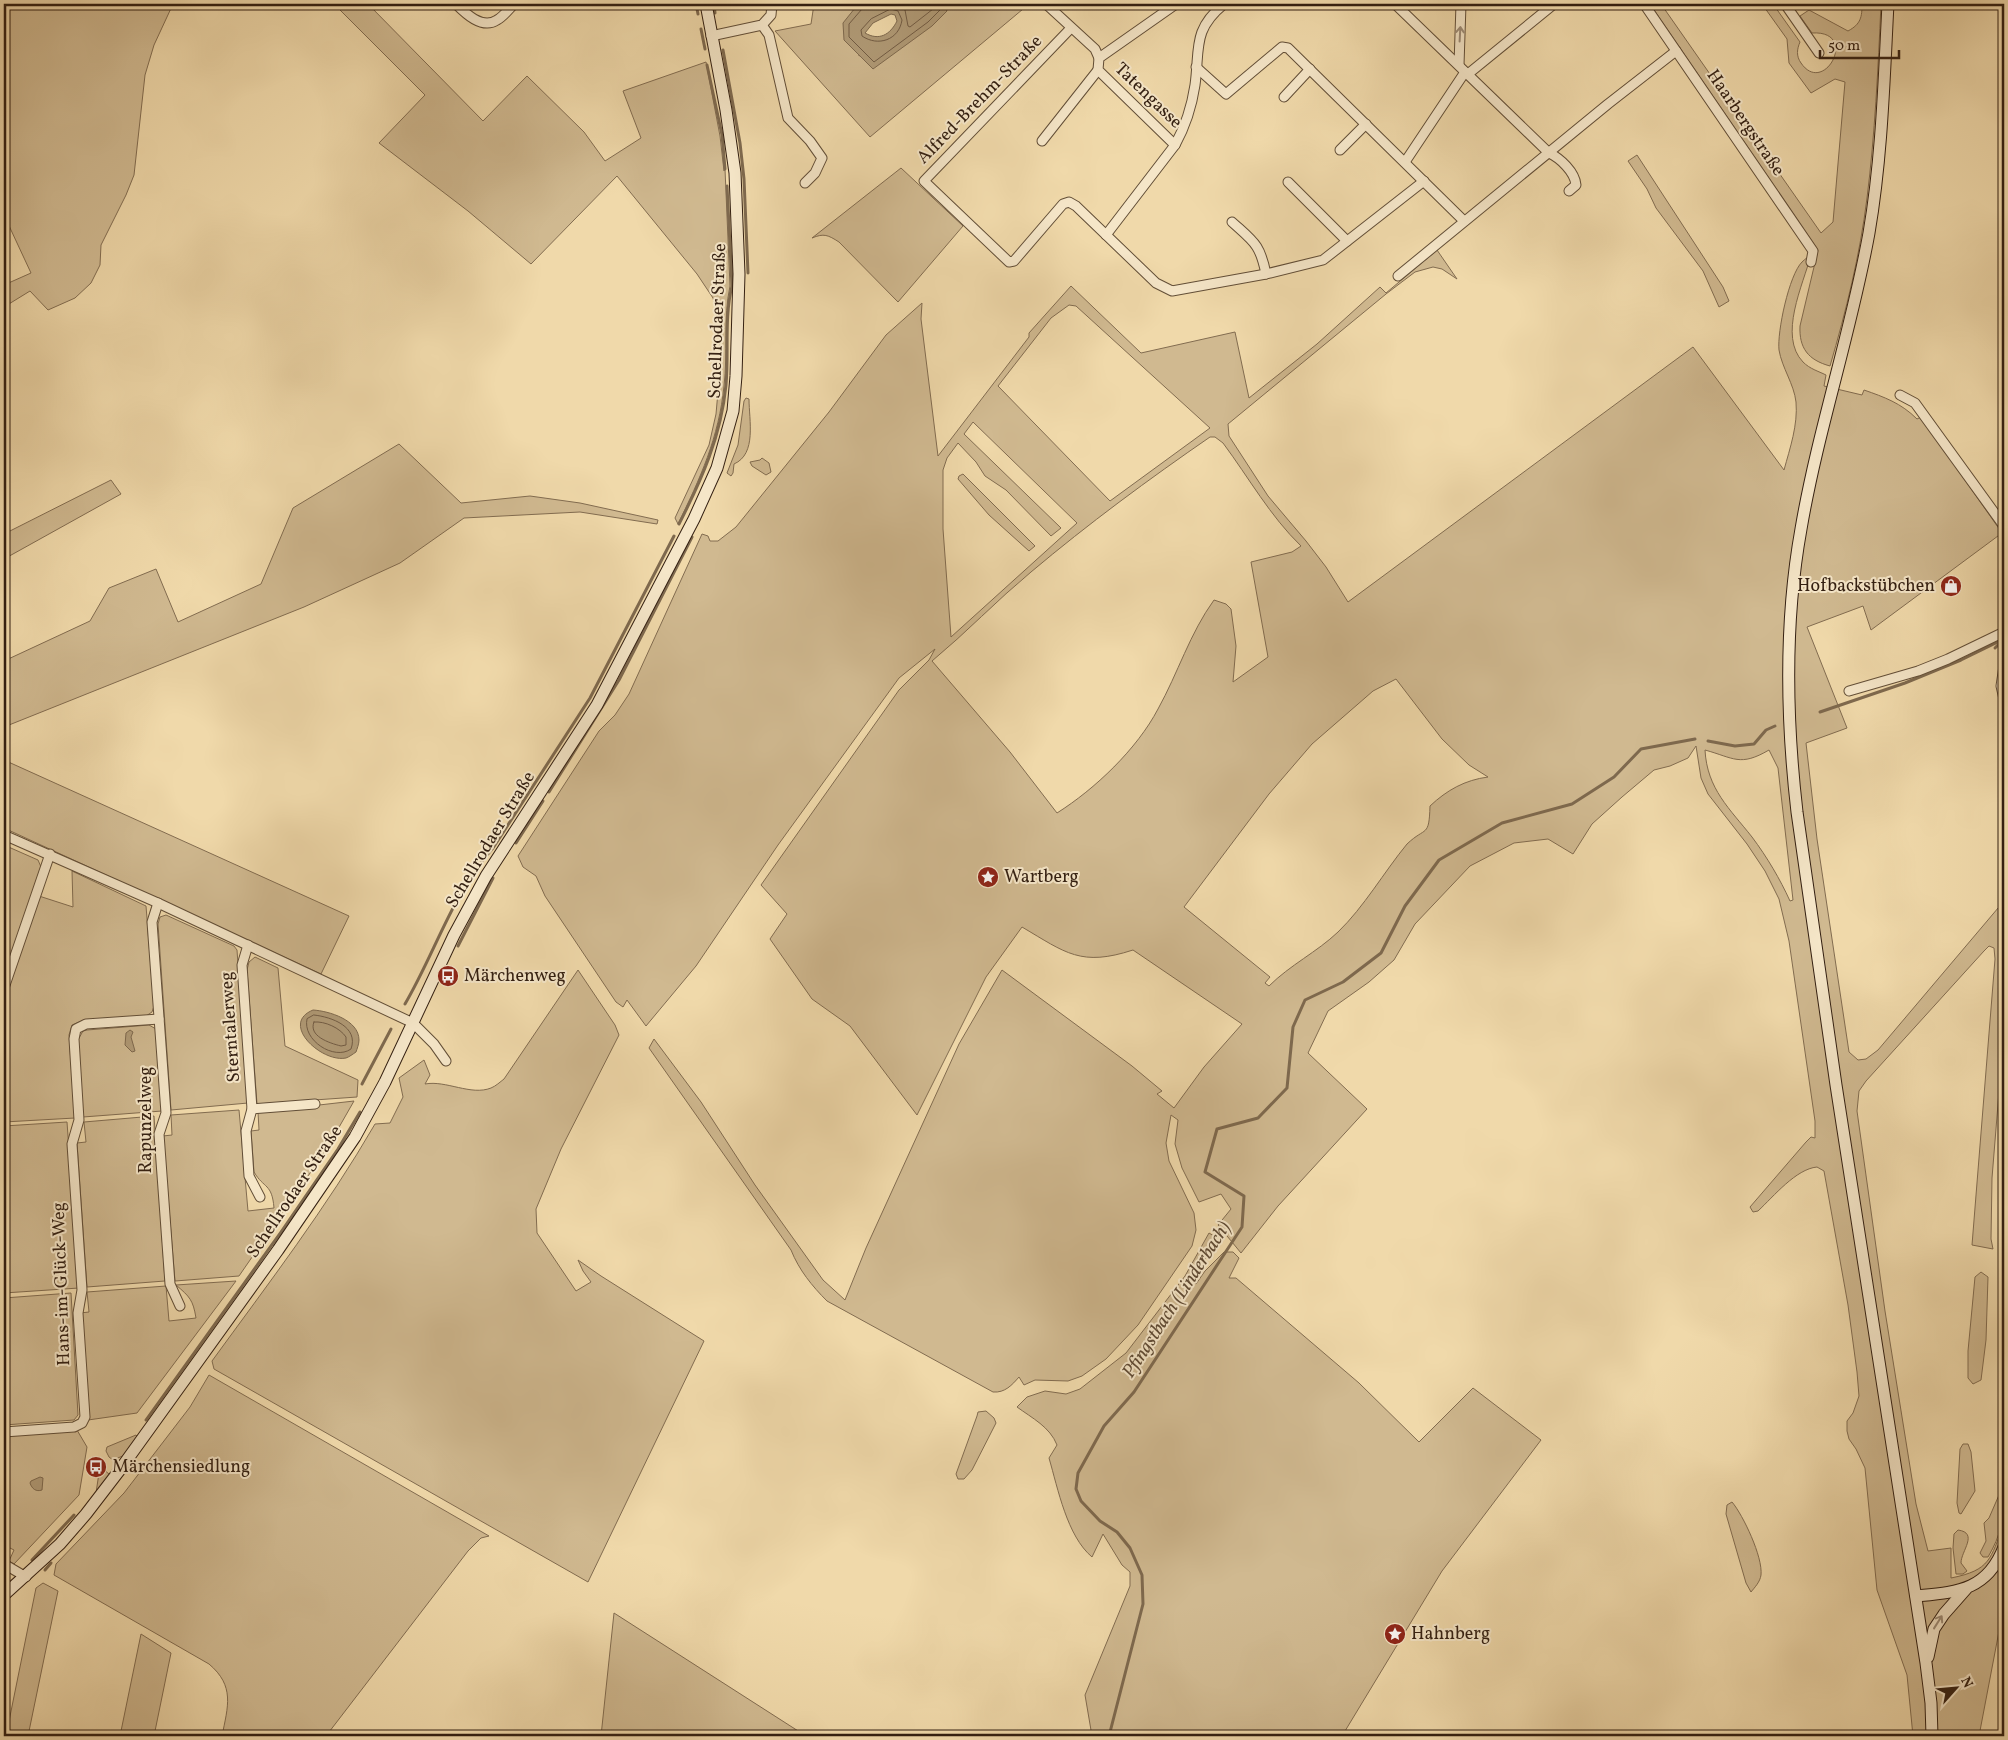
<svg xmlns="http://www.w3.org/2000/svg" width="2008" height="1740" font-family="Vollkorn,serif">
<rect width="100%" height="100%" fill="#f0d9aa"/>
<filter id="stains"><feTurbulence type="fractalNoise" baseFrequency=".004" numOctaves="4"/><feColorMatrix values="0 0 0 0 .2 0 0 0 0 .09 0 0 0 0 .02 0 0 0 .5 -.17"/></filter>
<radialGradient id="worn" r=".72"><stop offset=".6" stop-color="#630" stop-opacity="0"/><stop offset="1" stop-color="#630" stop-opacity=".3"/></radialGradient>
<!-- green -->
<g fill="#d0b990" stroke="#826c50" fill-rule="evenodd">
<path d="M4,4H173L154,45L145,75L134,175L126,195L101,245L100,265L91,283L75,298L48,310L30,291L4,307V285L31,273L4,215Z"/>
<path d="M334,4H368L483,121L527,76L584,132L605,161L641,138L623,91L706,62L720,136L724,171L725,169L730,286C723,318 728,353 724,386C719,437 700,479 678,524L675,518L709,445L716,414L720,369L719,322L713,298L697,274L617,176L531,264L468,211L379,143L425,95Z"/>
<path d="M814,4H861L855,8L859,56L947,11L943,4H1029L870,137L775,31L811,24Z"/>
<path d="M1650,4H1661L1821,233L1833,222L1845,82L1835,79L1811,93L1789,63L1787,39L1762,4H1773L1800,42C1797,49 1796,56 1801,63C1824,97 1860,30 1812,33L1800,16L1809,10L1848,31C1861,24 1862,17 1862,4H1881C1878,69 1875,134 1867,198C1860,255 1846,311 1830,366C1808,360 1799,348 1800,326L1818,250Z"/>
<path d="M1637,155L1723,287L1729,301L1719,307L1703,271L1656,208L1647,189L1628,161Z"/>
<path d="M901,168L963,226L898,302L839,242C828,235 824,233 812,238Z"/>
<path d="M1437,250L1457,279L1442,269L1433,267L1415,272L1386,294L1228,424L1229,436L1268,496L1306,541L1326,567L1348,602L1693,347L1784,470C1790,448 1798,425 1796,402C1794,384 1782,368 1779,350C1777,332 1789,275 1802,262C1805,259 1808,257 1811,255C1803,285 1778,336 1803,362C1810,369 1818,371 1826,375L1824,386L1862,395L1864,390C1884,397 1901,403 1917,419L1921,417L2002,533L1871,630L1863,606L1807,627L1847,728L1806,743L1817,839L1849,1052L1858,1060L1866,1059L1878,1050L2004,901V1030L1992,1178L1991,1239L1993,1249L1972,1245L1995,959L1994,948L1989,946L1984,951L1866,1081L1859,1091L1857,1111L1885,1311L1916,1504L1928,1551L1951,1548V1578C1991,1570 1990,1559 2004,1524V1605L1979,1736H1913L1907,1675L1877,1590L1865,1468L1856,1449L1849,1439L1847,1431V1421L1853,1413L1859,1396L1857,1372L1848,1305L1824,1171L1817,1167C1796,1169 1774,1196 1758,1211L1753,1212L1750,1207L1806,1142L1811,1137L1815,1138V1121L1789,941L1779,899L1765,871L1747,844L1708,794L1701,778L1696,746L1688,758L1670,766L1654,770L1622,797L1592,824L1573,854L1548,839L1514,843L1470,866L1415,924L1394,960L1369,982L1328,1011L1308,1053L1367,1109L1278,1206L1241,1253L1218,1225L1231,1209L1221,1194L1199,1202L1182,1168L1175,1144L1178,1120L1171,1115L1166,1143L1169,1161L1194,1213L1196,1230L1192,1246L1138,1325L1106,1359L1082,1376L1068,1381L1035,1380L1024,1385L1019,1377C1012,1385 1005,1393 993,1392L827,1301C812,1286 799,1270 791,1250L649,1048L654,1039L701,1102L755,1185L823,1280L845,1300L866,1248L959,1044L1002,970L1132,1066L1162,1091L1157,1094L1174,1108L1204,1067L1242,1024L1133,950C1081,967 1066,953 1022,927L986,977L917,1115L850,1026L812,999L770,939L787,914L761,885L899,690L929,660L935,649L899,678L778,845L696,966L646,1026L627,1000L623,1007L616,1002L545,896L536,876L523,867L518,856L599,731L615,715L629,694L702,534L708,536L710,541H718L736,527L829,412L886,335L922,303L921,319L938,456L1029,337V333L1071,286L1141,353L1235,332L1249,398L1317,344L1380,287L1386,293ZM1069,305L1076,306L1210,428L1110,501L998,386L1051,318ZM973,422L1077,523L951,637L943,529V470L947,458L958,443L976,462L985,476L1006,490L1051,536L1061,528L964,434ZM1210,437H1215L1223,443C1249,478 1270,516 1301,546L1292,552L1251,562L1268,657L1233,682L1236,646L1231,609L1226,604L1214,600C1190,633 1178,673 1158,709C1137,749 1095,789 1057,813L1010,752L932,661C966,633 997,600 1031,572C1088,524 1149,479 1210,437ZM1396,679L1442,739L1469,765L1488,777C1465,780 1447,790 1430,806C1429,838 1426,826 1407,844C1384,872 1364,907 1338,932C1317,952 1290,965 1269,986L1265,983L1270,977L1184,907L1269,794L1312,744L1373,691ZM1705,750C1734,758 1740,767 1769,750L1778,768L1793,900L1790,901C1780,879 1767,857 1752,837C1730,809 1707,789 1705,750Z"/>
<path d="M746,398L749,399C749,420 757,454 734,464L733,473L731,476L727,473L738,445L744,401Z"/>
<path d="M399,444L461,503L530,496L580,503L658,520L657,524L580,512L464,518L400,563L304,607L4,727V661L90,621L109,588L156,569L178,622L261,584L293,508Z"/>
<path d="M762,458L769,463L771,472L766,475L752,466L750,462L760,460Z"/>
<path d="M963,474L1035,546L1029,551L989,515L958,479L959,476Z"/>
<path d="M111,480L121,494L4,559V534Z"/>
<path d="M4,760L349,916L321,974L4,828Z"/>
<path d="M4,845L38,860L41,867L4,977Z"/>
<path d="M72,871L146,906L154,1006L152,1012L146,1016L82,1021L72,1025L69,1035L75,1118L4,1122V1003L39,896L73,907Z"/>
<path d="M166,915L234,946L237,950L248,1103L171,1110L158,924L160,917Z"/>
<path d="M255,957L278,968L285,1046L358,1080L357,1097L257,1104L247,970L249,962Z"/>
<path d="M578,970L615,1025L619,1035L561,1149L536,1209L537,1233L576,1291L591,1282L583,1271L578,1260L601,1276L704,1341L588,1582L214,1369L212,1361C268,1284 327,1207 375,1124L390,1123L403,1097L399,1078L424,1060L430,1075L425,1084C446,1080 471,1096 491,1088C496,1086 500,1082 504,1079Z"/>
<path d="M149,1025L156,1029L162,1111L83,1117L78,1040L83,1031L87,1030Z"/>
<path d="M354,1101L326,1150L239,1276L175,1281L163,1136L172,1135L171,1115L239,1110L248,1211L274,1208C272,1183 264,1189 254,1172L251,1131L259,1130L258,1112Z"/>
<path d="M154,1116L165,1281L87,1287L77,1143L86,1142L84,1122Z"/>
<path d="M67,1122L79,1288L4,1293V1126Z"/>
<path d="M1209,1233L1214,1236L1216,1243L1192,1279L1196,1284L1205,1271L1224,1252H1233L1239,1258L1229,1278H1236L1359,1383L1419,1442L1473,1388L1541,1440L1442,1571L1342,1736H1092L1085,1695L1130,1586V1572L1122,1565L1103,1534L1092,1557C1067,1536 1058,1489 1049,1458L1057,1445C1050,1427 1032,1418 1017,1407L1027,1397L1045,1391L1066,1394L1080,1389L1126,1353L1185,1276Z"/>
<path d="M1981,1272L1988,1277L1986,1340L1981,1380L1973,1384L1968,1378V1351L1975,1277Z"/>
<path d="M236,1281L137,1413L88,1420L80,1313L89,1312L87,1292L166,1286L169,1321L196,1318C193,1300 190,1297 176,1285Z"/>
<path d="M71,1293L78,1415L74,1420L4,1425V1298Z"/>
<path d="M209,1375L489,1536L481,1538L468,1551L326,1736H222C228,1706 235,1686 209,1664L54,1575L56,1564L124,1493L190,1407Z"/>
<path d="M986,1411L994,1418L996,1423L972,1470L964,1479H958L956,1474L977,1416L978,1412Z"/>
<path d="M77,1430L87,1447L79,1495L14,1564L9,1561L14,1550L6,1546L4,1551V1439L7,1436Z"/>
<path d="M136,1435L138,1437L125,1455L113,1460L109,1457L106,1451L107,1447Z"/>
<path d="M1963,1444H1968L1971,1452L1975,1491L1961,1514L1959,1513L1957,1503L1960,1449Z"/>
<path d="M100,1466L110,1475L96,1493Z"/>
<path d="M2004,1493C2004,1519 2001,1535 1988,1557H1983L1980,1553L1986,1541L1984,1523L1989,1518L1999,1495Z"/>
<path d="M1732,1502C1743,1515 1763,1557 1761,1575C1760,1582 1755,1587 1751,1592L1746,1583L1726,1514L1727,1505Z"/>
<path d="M1958,1530C1979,1533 1961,1551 1961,1563L1967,1571L1963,1574H1956L1953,1548L1954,1534Z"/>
<path d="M43,1583L58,1591L28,1736H6L36,1588Z"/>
<path d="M614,1613L806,1736H601Z"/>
<path d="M141,1634L171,1653L154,1736H120Z"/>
</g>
<!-- water -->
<g fill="#b09a76" stroke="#7e694e" fill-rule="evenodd">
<path d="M861,4H943L947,11L932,26L873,69L844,40L843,23L855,8ZM891,14L895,15L897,21C890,35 879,41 865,33L873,23Z"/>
<path d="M313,1010C329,1011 359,1020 359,1040C359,1044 357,1049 356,1052C353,1054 349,1057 346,1058C322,1063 279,1024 313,1010Z"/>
<path d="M130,1030L133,1032L131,1037L135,1051L132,1052L125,1045L126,1033Z"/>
<path d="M40,1477L43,1478L42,1490C36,1492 32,1489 30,1483L31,1481Z"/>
</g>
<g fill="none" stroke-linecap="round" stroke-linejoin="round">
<!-- shore -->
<g stroke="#725c44" stroke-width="1">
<path d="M863,4L862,9L849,24V37L874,62L928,22L940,10L939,4"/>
<path d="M897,4L905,10L908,26L910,27L933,9V4"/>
<path d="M891,9L898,11L902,20C899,40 878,47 862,36L861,30L871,19Z"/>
<path d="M314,1015C332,1017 359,1027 351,1049C334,1061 302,1040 307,1019Z"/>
<path d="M314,1022C325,1021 340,1028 346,1037V1045L341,1046C329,1043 308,1036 314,1022Z"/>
</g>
<!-- stream -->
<g stroke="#7e694e" stroke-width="3">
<path d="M696,4L698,14"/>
<path d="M714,4L715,13"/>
<path d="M701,29L705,49"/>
<path d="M723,50L740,143L744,179L748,273"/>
<path d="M707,65L722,135L725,169"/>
<path d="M679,524C702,479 721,436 726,385C729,352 724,318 732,286L727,186"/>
<path d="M1995,648L2001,642"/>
<path d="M1820,712L1905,683L1961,660L2004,639"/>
<path d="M1708,741L1735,746L1754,744L1766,730L1775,726"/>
<path d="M549,792L619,680L692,537"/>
<path d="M516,843L543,801"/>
<path d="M458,946L493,878"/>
<path d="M405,1004C435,953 453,892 493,848L590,698L674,536"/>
<path d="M362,1084L391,1029"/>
<path d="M146,1420L281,1232L338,1149L360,1112"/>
<path d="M32,1560L74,1515"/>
<path d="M45,1570L51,1563"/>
<path d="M4,1586L7,1584"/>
<path d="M1109,1736L1143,1604L1142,1575L1130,1548L1117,1532L1100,1521L1081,1501L1076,1489L1078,1473L1104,1426L1134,1392L1242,1227L1244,1196L1205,1172L1217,1129L1258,1118L1287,1088L1293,1027L1305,1000L1343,982L1381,953L1405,906L1439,860L1502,823L1572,804L1614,777L1641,749L1695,739"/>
</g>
<!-- street casing -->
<g stroke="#624e37" stroke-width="11">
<g id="street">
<path d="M456,4C465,13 482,30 497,20C503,17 509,9 514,4"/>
<path d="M1046,4L1095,49L1099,58"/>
<path d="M1395,4L1549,153C1560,158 1575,172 1576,185L1569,191"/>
<path d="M1644,4L1813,251L1811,262"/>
<path d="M1785,4L1819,53"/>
<path d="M762,25L769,35L788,118L810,141L822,158L815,173L805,183"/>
<path d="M1071,28L924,181L1009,262L1014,261L1063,204L1069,202L1076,206L1156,283L1172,291L1266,274L1323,260L1424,181"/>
<path d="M711,36L762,25L771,15L772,4"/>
<path d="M1459,65L1461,4"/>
<path d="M1196,67L1226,94L1282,47L1288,48L1464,221"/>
<path d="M1468,74L1554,4"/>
<path d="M1284,97L1310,69"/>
<path d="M1042,141L1098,70"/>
<path d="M1175,145L1098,70L1099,58L1176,4"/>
<path d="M1340,150L1366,124"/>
<path d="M1405,162L1465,72"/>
<path d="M1288,182L1347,241"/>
<path d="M1232,222C1254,242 1260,244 1266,274"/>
<path d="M1106,235L1175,145C1185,127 1192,105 1195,85C1200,49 1192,30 1224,4"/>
<path d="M1398,276L1608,104L1676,51"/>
<path d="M1900,395L1915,403L2004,526"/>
<path d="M2004,666L2001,686L2004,699"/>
<path d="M1849,691L1918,671L1948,659L2004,632"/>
<path d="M4,835L158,903L413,1023L434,1044L446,1061"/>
<path d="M158,903L152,922L166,1113L159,1134L170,1284L180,1306"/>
<path d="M248,945L242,965L252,1109L246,1131L249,1176L260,1197"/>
<path d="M4,988L50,854"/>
<path d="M252,1109L315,1104"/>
<path d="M4,1432L74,1427L82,1423L85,1417L78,1313L82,1290L72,1144L79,1120L74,1039L76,1029L86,1024L159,1019"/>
<path d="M4,1564L26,1577"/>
</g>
</g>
<!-- secondary casing -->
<g stroke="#331f11" stroke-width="13">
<g id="secondary">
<path d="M1888,4C1884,80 1882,157 1869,233C1851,333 1818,429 1801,529C1784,623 1786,717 1797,812L1836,1085L1926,1663L1931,1703L1932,1736"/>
<path d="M4,1595L60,1544L86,1514L119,1471L278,1250L355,1137L385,1082L454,935L486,876L597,705L694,519L717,468L733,411L736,376L739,274L735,173L726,110L706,4"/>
<path d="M1916,1596C1957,1592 1987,1591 2004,1547"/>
<path d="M1928,1657L1934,1629L1944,1614L1966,1589"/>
</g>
</g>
<!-- street -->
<use href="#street" stroke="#f5e6c8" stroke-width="9"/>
<!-- secondary -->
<use href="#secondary" stroke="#f5e6c8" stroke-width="11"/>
</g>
<!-- one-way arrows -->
<defs><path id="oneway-shaft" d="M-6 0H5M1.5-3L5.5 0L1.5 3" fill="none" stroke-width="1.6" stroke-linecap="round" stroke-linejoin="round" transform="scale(1.25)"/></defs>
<g stroke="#9e8c76">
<use href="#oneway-shaft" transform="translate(1460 34) rotate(-87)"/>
<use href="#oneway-shaft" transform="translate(1938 1622) rotate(-58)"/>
</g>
<!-- icons -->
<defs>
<g id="shop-disc" transform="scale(1.125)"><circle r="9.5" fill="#8f2418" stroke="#f5e6c8"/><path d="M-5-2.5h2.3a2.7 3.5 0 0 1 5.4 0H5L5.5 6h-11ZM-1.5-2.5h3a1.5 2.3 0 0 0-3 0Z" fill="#fff"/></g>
<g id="sight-disc" transform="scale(1.125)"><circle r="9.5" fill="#8f2418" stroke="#f5e6c8"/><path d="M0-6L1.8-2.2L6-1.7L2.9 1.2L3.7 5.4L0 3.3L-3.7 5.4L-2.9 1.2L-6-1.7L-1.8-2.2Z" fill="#fff"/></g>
<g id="bus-disc" transform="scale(1.125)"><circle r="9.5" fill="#8f2418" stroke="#f5e6c8"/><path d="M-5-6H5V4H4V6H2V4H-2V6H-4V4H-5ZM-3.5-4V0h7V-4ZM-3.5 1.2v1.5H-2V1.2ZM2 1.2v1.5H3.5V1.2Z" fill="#fff"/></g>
</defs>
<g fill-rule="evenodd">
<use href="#shop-disc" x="1951" y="586"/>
<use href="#sight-disc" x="988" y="877"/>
<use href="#bus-disc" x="448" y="976"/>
<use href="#bus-disc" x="96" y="1467"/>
<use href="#sight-disc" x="1395" y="1634"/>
</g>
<g text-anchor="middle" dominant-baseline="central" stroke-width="4" stroke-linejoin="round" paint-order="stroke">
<!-- street labels -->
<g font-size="18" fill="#331f11" stroke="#f5e6c8">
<text transform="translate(1148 96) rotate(44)">Tatengasse</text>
<text transform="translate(980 100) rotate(-46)">Alfred-Brehm-Straße</text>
<text transform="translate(1745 123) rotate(56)">Haarbergstraße</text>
<text transform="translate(718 321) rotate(-88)">Schellrodaer Straße</text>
<text transform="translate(491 840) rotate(-59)">Schellrodaer Straße</text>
<text transform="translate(231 1027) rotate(-94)">Sterntalerweg</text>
<text transform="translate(146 1120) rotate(-90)">Rapunzelweg</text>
<text transform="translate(295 1192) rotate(-56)">Schellrodaer Straße</text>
<text transform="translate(62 1284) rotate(-92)">Hans-im-Glück-Weg</text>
</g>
<!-- poi labels -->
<g font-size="18" fill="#331f11" stroke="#f5e6c8" text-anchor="start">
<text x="1935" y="586" text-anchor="end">Hofbackstübchen</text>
<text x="1004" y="877">Wartberg</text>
<text x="464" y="976">Märchenweg</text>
<text x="112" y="1467">Märchensiedlung</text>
<text x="1411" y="1634">Hahnberg</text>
</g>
<!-- water labels -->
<g font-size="19" font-style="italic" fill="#5f4a34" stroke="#f5e6c8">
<text transform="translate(1177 1300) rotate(-57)">Pfingstbach (Linderbach)</text>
</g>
</g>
<!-- margin -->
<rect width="2008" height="1740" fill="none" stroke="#f0d9aa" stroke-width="20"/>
<rect x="5" y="5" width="1998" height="1730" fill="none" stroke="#331f11" stroke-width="2.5"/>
<rect x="10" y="10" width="1988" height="1720" fill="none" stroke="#331f11"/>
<!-- north arrow -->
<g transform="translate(1956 1688) rotate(63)" stroke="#f5e6c8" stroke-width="4" paint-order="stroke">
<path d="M0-4L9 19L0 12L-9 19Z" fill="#331f11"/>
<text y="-8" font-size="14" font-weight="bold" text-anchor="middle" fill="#331f11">N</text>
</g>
<!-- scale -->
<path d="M1820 50v8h79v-8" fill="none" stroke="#331f11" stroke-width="2.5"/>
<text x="1828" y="50" font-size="15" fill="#331f11" stroke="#f5e6c8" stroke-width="4" paint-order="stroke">50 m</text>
<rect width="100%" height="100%" filter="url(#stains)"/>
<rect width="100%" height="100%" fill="url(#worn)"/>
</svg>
